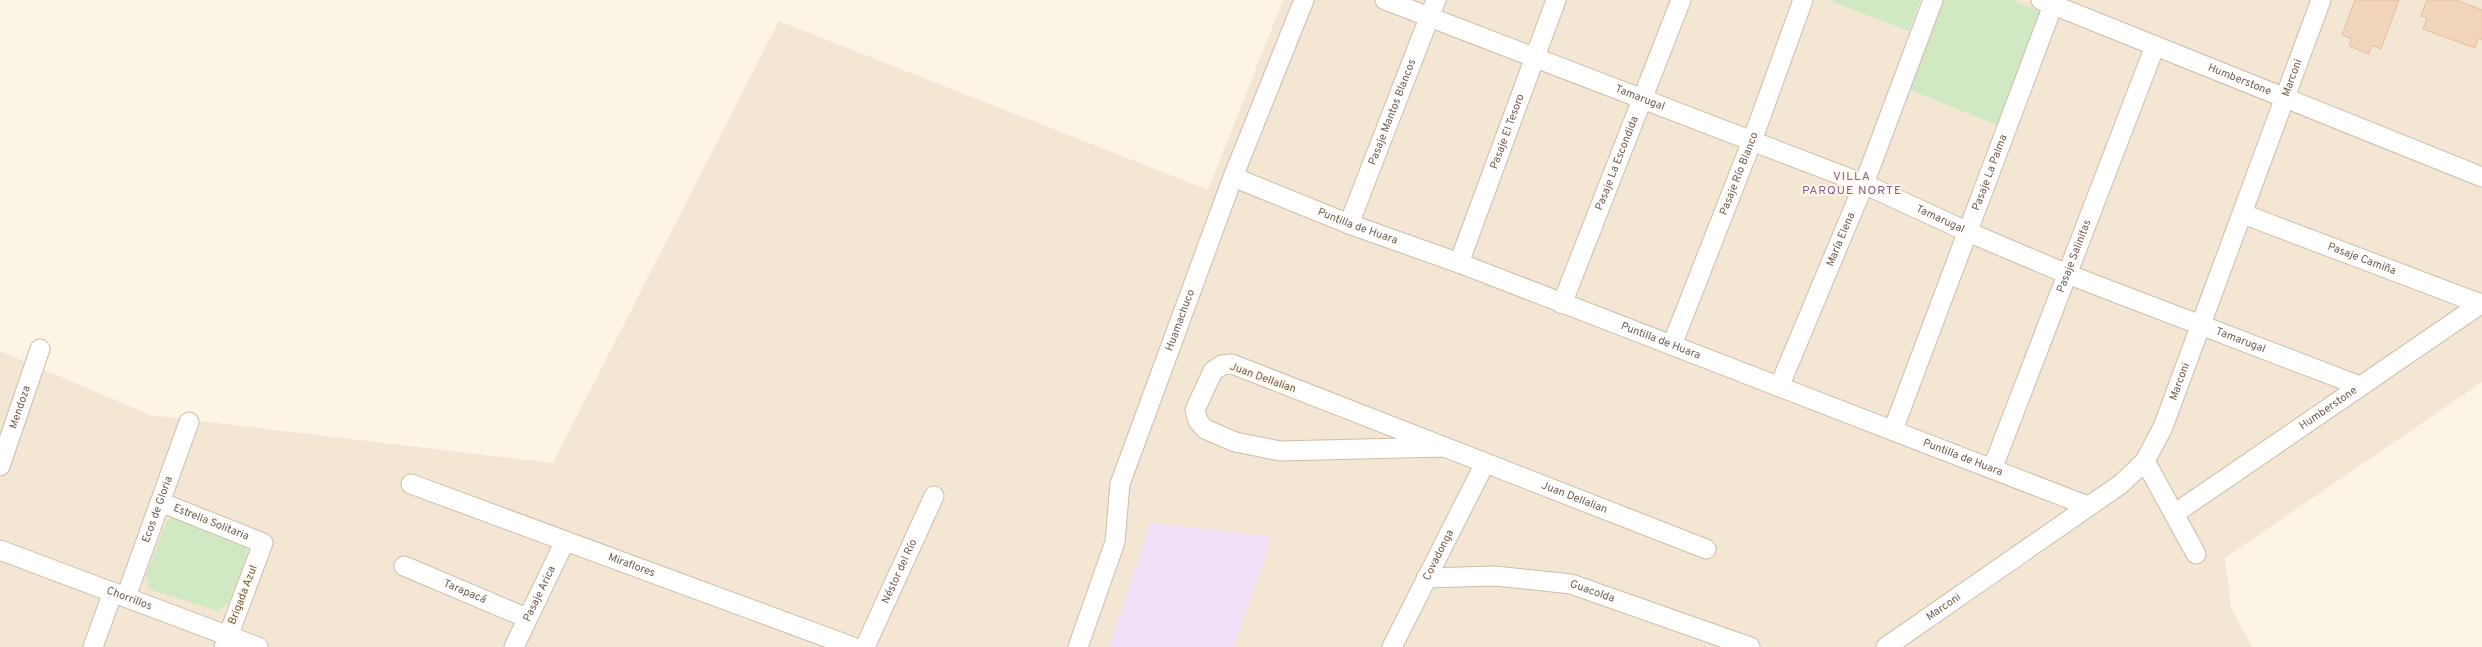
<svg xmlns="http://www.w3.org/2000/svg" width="2482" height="647" font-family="Overpass,sans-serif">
<rect width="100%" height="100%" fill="#fcf4e5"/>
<!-- residential -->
<path fill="#f3e7d3" d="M1283,0H2482V382L2225,558L2231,607L2252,647H0V351L150,415L553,463L779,21L1208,190Z"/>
<!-- education -->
<path fill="#f1e1f8" d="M1150,523L1270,536L1267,553L1233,647H1109Z"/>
<!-- green -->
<g fill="#d0e9c3">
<path d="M1828,0H1920L1909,31Z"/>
<path d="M1942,0H2011L2045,13L1999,126L1908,89Z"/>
<path d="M175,517L244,544L248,553L228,604L217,611L149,589L146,575L167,520Z"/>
</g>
<!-- building -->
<g fill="#f1d5bd" stroke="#e3bd9d">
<path d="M2355,0H2399L2381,49L2372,45L2369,54L2349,46L2352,39L2342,35Z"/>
<path d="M2427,0H2456L2482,10V40L2478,38L2475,48L2423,29L2427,18L2421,16Z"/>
</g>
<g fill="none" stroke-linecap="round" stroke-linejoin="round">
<!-- minor casing -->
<g stroke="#cdbdab" stroke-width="21">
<g id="minor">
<path id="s1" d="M1385,0L1864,184L1968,232L2067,274L2360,386"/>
<path id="s2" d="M2041,0L2482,177"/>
<path id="s3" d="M1233,177L1349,224L1459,263L2088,506"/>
<path id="s4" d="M2243,214L2481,304"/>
<path id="s5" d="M1349,224L1436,0"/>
<path id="s6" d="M1459,263L1556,0"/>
<path id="s7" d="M1562,304L1681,0"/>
<path id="s8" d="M1672,345L1752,141L1803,0"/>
<path id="s9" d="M1779,387L1864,184L1933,0"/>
<path id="s10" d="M1893,430L2053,5"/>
<path id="s11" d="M1443,447L1280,451L1235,442L1205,429L1198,421L1195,410L1213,371L1222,365L1232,364L1706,549"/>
<path d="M2145,461L2196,554"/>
<path id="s12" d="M0,466L40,349"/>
<path id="s13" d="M1993,467L2155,46"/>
<path id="s14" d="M411,484L853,647"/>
<path id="s15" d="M160,502L263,543L224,647"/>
<path id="s16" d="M2174,514L2482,303"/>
<path id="s17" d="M0,550L258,647"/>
<path id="s18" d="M404,566L527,618"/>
<path id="s19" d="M1426,578L1495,576L1571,584L1750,647"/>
<path id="s20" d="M126,597L189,422"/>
<path d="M93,647L113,592"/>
<path id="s21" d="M514,647L565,541"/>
<path id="s22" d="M865,647L934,496"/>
<path id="s23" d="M1078,647L1115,542L1120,484L1233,177L1304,0"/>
<path id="s24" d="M1392,647L1485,463"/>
<path id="s25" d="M1886,647L2121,484L2145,461L2163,427L2321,0"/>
</g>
</g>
<!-- minor -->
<use href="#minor" stroke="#fff" stroke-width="19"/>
</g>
<g text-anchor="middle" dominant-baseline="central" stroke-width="3.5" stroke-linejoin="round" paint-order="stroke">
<!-- street labels -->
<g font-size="11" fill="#745c4a" stroke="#fff8eb">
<text stroke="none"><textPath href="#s25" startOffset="730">Marconi</textPath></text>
<text stroke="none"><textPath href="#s2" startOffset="214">Humberstone</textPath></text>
<text stroke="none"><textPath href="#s1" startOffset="273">Tamarugal</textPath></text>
<text stroke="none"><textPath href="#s5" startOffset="120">Pasaje Mantos Blancos</textPath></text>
<text stroke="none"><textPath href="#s6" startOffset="140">Pasaje El Tesoro</textPath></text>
<text stroke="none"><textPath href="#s7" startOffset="151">Pasaje La Escondida</textPath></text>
<text stroke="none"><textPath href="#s8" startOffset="184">Pasaje Río Blanco</textPath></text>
<text stroke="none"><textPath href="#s10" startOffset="275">Pasaje La Palma</textPath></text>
<text stroke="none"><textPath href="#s1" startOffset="597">Tamarugal</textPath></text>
<text stroke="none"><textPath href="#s3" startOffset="134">Puntilla de Huara</textPath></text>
<text stroke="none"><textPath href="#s9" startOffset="160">María Elena</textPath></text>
<text stroke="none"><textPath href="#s13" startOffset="226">Pasaje Salinitas</textPath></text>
<text stroke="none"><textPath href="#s4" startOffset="127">Pasaje Camiña</textPath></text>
<text stroke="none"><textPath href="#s23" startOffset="344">Huamachuco</textPath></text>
<text stroke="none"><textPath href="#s1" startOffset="921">Tamarugal</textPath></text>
<text stroke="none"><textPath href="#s3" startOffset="458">Puntilla de Huara</textPath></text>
<text transform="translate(1263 378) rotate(20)">Juan Dellalian</text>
<text stroke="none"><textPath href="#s25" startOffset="406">Marconi</textPath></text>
<text stroke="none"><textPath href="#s12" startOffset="62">Mendoza</textPath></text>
<text stroke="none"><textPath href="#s16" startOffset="187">Humberstone</textPath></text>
<text stroke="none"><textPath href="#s3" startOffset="782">Puntilla de Huara</textPath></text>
<text stroke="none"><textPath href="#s11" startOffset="695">Juan Dellalian</textPath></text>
<text stroke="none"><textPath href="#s20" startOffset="93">Ecos de Gloria</textPath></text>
<text stroke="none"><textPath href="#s15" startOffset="55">Estrella Solitaria</textPath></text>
<text stroke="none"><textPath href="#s24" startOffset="103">Covadonga</textPath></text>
<text stroke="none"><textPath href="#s14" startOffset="235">Miraflores</textPath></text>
<text stroke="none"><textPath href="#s22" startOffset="83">Néstor del Río</textPath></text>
<text stroke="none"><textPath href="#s18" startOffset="66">Tarapacá</textPath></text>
<text stroke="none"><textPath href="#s19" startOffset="168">Guacolda</textPath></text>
<text stroke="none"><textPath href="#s21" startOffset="59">Pasaje Arica</textPath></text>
<text transform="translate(243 595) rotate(-69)">Brigada Azul</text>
<text stroke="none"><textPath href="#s17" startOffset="138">Chorrillos</textPath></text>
<text stroke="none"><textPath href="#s25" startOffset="70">Marconi</textPath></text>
</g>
<!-- neighbourhood labels -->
<g font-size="12" letter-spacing="1" fill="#846291" stroke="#fff8eb">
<text x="1852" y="177">VILLA<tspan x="1852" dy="14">PARQUE NORTE</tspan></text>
</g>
</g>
</svg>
